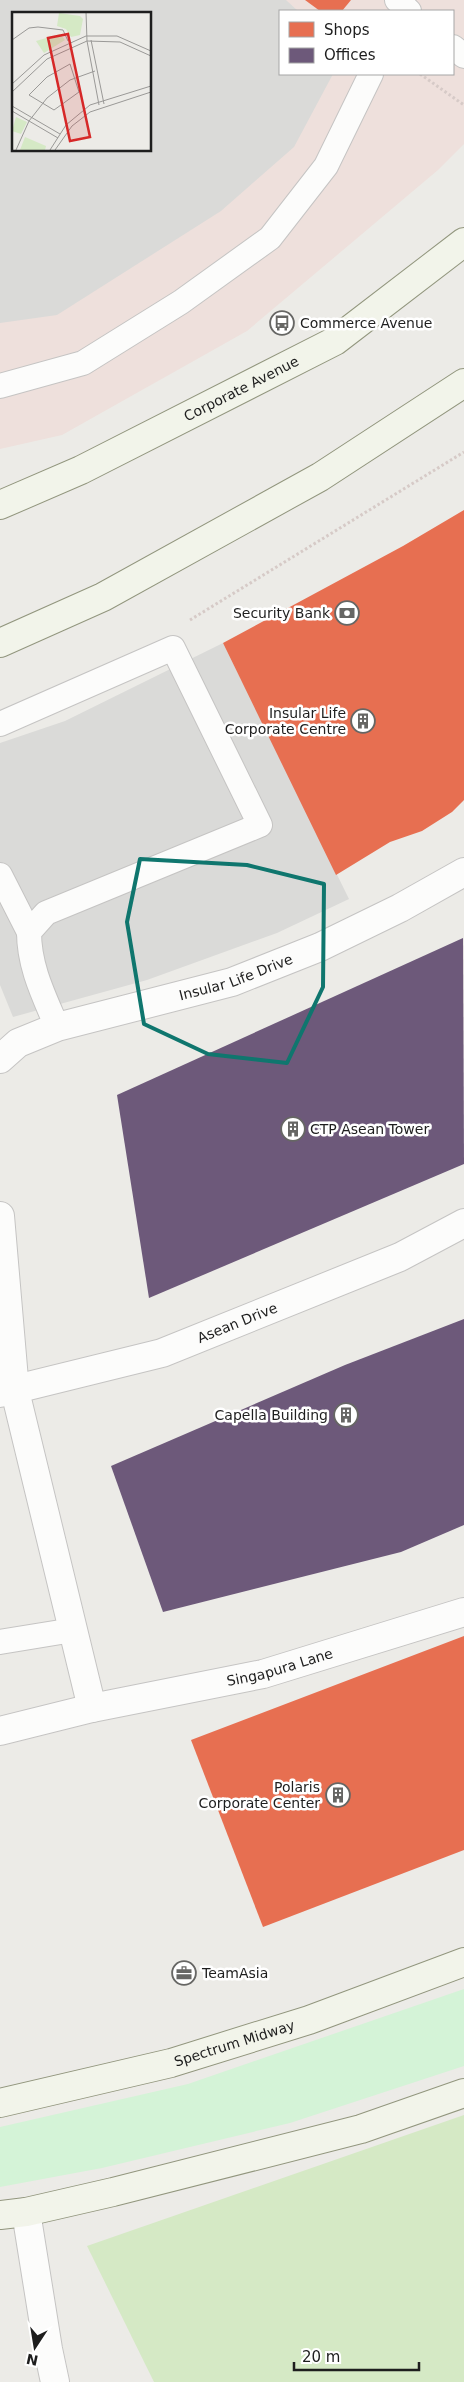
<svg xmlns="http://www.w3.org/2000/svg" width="464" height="2382" font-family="'DejaVu Sans',sans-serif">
<rect width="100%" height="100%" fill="#ecebe7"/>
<!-- commercial -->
<path fill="#eee0dc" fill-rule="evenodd" d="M0,0H464V144L438,170L247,331L62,435L0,449ZM280,11H453V74H280ZM14,14H150V150H14Z"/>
<!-- religious -->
<g fill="#dadad8" fill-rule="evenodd">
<path d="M0,0H286L298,11H280V74H333L294,147L221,211L57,315L0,323ZM14,14H150V150H14Z"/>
<path d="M223,643L349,899L277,933L147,980L13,1017L0,985V743L65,721Z"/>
</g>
<!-- grass -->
<path fill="#d5e9c5" d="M464,2115V2382H154L87,2246Z"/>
<!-- park -->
<path fill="#d4f3d7" d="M464,1989V2066L290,2123L102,2168L0,2187V2127L188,2084Z"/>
<!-- shops -->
<g fill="#e76f51">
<path d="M305,0H351L342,11H320Z"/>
<path d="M464,510V800L452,812L422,831L390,842L336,875L223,643L403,546Z"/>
<path d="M464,1636V1850L263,1927L191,1740Z"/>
</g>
<!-- offices -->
<g fill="#6d597a">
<path d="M463,938L464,1164L149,1298L117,1095Z"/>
<path d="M464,1319V1525L401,1552L163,1612L111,1466L345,1365Z"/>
</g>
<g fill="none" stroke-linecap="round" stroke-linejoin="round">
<!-- lane casing -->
<g stroke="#c5c4c3" stroke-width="26">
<g id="lane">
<path d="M397,0L409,11"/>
<path d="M453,47L464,56"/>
<path d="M0,386L83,363L181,302L270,238L326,166L371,74"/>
<path d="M0,724L173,648L260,825L46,913L29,932C29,967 44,996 57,1027"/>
<path d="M0,875L29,932"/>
<path d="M0,1642L73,1630"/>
</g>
</g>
<!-- street casing -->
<g stroke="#c5c4c3" stroke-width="30">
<g id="street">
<path id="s1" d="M0,1059L18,1043L57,1027L232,982L320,947L400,908L464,872"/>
<path id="s2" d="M0,1216L15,1391L92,1708L263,1674L464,1612"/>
<path id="s3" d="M0,1393L162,1353L400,1257L464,1223"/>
<path d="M0,1731L92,1708"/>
<path d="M26,2212L48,2349L55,2382"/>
</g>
</g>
<!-- secondary casing -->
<g stroke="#92967e" stroke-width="30">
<g id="secondary">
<path id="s4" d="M0,505L81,470L335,341L464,242"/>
<path d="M0,643L103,597L320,477L464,383"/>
<path id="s5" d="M0,2103L171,2063L309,2020L464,1962"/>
<path d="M0,2215L26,2212L113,2192L361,2129L464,2093"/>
</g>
</g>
<!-- path -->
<g stroke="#d6cac7" stroke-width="3" stroke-dasharray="2.5 2.5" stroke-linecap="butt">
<path d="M420,74L464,105"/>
<path d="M190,620L464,452"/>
</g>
<!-- lane -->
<use href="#lane" stroke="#fcfcfb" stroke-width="24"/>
<!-- street -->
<use href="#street" stroke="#fcfcfb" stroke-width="28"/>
<!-- secondary -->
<use href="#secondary" stroke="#f2f4ea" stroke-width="28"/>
</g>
<!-- marked area -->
<path fill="none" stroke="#0f766e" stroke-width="4" stroke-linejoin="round" d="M140,859L247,865L324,884L323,987L287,1063L208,1054L144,1024L127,922Z"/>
<!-- icons -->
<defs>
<g id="bus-ring" transform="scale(1.25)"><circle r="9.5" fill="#fff" stroke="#666664" stroke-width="1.5"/><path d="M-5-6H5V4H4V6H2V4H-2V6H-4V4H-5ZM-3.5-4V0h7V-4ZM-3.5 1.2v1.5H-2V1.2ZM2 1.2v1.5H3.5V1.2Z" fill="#666664"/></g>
<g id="bank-ring" transform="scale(1.25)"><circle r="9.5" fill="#fff" stroke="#666664" stroke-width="1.5"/><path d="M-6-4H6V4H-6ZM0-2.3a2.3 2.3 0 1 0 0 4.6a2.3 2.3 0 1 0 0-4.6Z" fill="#666664"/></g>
<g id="building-ring" transform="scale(1.25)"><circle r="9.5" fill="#fff" stroke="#666664" stroke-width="1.5"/><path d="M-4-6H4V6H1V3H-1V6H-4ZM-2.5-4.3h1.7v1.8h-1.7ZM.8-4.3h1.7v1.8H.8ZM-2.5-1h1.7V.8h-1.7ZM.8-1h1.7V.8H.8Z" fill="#666664"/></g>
<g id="office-ring" transform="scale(1.25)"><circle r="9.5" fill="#fff" stroke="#666664" stroke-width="1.5"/><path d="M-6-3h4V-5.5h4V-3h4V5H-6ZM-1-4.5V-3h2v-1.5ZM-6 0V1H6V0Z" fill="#666664"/></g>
</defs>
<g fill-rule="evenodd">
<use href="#bus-ring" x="282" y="323"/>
<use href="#bank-ring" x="347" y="613"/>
<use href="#building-ring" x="363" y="721"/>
<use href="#building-ring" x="293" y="1129"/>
<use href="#building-ring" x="346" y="1415"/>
<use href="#building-ring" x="338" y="1795"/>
<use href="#office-ring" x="184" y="1973"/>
</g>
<g text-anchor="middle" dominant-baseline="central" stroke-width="5" stroke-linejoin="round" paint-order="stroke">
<!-- poi labels -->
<g font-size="14" fill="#1e1e1e" stroke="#fff" text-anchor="end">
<text x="300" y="323" text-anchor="start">Commerce Avenue</text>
<text x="330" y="613">Security Bank</text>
<text x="346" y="713">Insular Life<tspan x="346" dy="16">Corporate Centre</tspan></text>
<text x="310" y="1129" text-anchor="start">CTP Asean Tower</text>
<text x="328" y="1415">Capella Building</text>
<text x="320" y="1787">Polaris<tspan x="320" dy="16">Corporate Center</tspan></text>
<text x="202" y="1973" text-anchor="start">TeamAsia</text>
</g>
<!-- street labels -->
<g font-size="14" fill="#1e1e1e" stroke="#fff">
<text stroke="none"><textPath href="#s4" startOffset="268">Corporate Avenue</textPath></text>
<text stroke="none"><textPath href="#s1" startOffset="252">Insular Life Drive</textPath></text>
<text stroke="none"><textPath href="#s3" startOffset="248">Asean Drive</textPath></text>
<text stroke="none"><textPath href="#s2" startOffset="694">Singapura Lane</textPath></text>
<text stroke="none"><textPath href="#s5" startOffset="242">Spectrum Midway</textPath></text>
</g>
</g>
<!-- overview -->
<g transform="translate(12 12)">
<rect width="139" height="139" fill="#ecebe7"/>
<path d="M47,1L68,4L71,7L68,23L59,25L54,17L45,14ZM48,22L53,28L32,41L24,29ZM4,105L15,110L9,122L0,119ZM13,125L34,134L33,138H8Z" fill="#d5e9c5"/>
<path fill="none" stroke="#9a9997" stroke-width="1" d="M74,0L75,29L108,30L139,44M74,24H105L139,39M0,28L17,16L26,15L51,18L56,29M79,28L92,92M58,52L67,80L42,98L17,83L35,65ZM0,72L32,43L74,24M0,80L35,47L75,29L87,93M0,94L48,122M0,99L46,126M4,138L17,109L35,86L58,68L83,59M38,138L54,113L78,93L139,74M43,138L60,114L78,100L139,80"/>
<path fill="#d62828" fill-opacity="0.15" stroke="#d62828" stroke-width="2.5" d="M56,22L78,125L58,129L36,26Z"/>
<rect width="139" height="139" fill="none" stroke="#1e1e1e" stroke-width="2.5"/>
</g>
<!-- legend -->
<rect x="279" y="10" width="175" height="65" fill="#ffffff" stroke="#a5a5a5"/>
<rect x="289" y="22" width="25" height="15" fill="#e76f51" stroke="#a5a5a5"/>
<text x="324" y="35" font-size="15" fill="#1e1e1e">Shops</text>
<rect x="289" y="48" width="25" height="15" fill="#6d597a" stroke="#a5a5a5"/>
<text x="324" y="60" font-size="15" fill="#1e1e1e">Offices</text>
<!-- north arrow -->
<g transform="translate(35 2347) rotate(192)" stroke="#ffffff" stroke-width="4" paint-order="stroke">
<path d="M0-4L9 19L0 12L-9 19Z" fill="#1e1e1e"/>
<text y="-8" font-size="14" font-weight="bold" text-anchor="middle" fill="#1e1e1e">N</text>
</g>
<!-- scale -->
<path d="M294 2362v8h125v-8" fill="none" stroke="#1e1e1e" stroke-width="2.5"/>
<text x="302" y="2362" font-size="15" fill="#1e1e1e" stroke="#ffffff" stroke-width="4" paint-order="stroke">20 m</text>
</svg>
